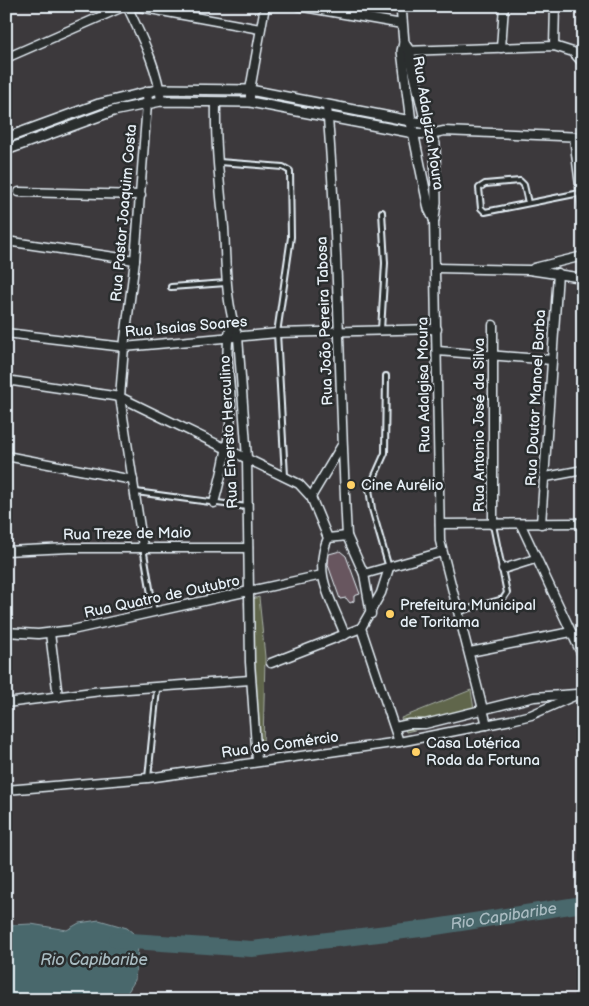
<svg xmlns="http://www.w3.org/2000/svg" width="589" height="1006" font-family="'Balsamiq Sans',sans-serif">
<rect width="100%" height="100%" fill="#3c393c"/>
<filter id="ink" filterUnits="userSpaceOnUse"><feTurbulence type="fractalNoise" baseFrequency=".02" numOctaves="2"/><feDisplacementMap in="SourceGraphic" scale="10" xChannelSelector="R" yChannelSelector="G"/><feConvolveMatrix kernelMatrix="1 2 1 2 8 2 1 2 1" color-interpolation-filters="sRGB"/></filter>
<g filter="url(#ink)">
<!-- green -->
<g fill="#60664c" stroke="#a4aca2">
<path d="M259,597L265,657L263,746L253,747L244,602Z"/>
<path d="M471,690L475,716L406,732L401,718Z"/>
</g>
<!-- water -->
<path fill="#49676c" stroke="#899ea4" d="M99,920L127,928L133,933L138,947L135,980L123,1000H6V932L12,925L31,924L67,930L79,923Z"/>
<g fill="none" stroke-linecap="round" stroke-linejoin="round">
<!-- river -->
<path stroke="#49676c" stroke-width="16" id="s1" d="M116,940L252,949L429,928L583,904"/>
</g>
<!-- building -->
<path fill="#67565e" stroke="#e8f1f8" d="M340,551L346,556L360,594L354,596V601L350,603L346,598L340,599L328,565L329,554Z"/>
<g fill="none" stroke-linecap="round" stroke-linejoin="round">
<!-- service casing -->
<g stroke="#e8f1f8" stroke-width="8">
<g id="service">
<path d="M219,162L283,167L290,171L291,237L277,333L285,476"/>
<path d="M528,203L524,185L520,181L485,184L479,188L481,208L485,212L580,193"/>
<path d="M171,287L226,283"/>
<path d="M381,330L385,263L382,212"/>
<path d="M386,376L385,453L369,489L372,509L389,568"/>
<path d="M136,492L247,507"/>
<path d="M143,547L154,612"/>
<path d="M457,612L503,599L507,593L493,525"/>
<path d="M573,635L583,632"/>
<path d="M148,778L157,689"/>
</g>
</g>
<!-- minor casing -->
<g stroke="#e8f1f8" stroke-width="11">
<g id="minor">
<path d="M127,6C141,36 158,68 161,101"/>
<path d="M134,6L260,29"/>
<path d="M298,6L402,24"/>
<path d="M554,46L555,6"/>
<path d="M501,48L504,6"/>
<path d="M404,51L554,46L573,52L583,63"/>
<path d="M6,58L125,6"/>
<path d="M216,102C215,144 220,186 224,228C226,264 225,303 238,337L247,458L250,662L257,761"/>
<path d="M250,102V90L265,6"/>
<path d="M327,106C339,249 339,393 347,536"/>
<path d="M430,134L444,131L583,137"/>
<path d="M574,137L583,210"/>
<path d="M19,192L141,195"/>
<path d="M434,219L440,541L487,725"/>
<path d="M6,241L135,260"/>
<path d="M437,268L529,270L583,278"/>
<path d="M534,268L583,256"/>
<path d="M6,333L124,347L277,333L437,329"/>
<path d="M438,351L552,360"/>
<path d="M6,380L120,397L299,484L311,497L328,538C312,575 332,600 345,635"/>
<path d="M6,456L133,480"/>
<path d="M546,477L583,470"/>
<path d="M311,497L342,445"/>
<path d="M214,503C222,474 229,444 231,413C232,383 222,351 232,322"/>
<path d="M440,524L583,523"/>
<path d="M541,524L558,273"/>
<path d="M493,525V325"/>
<path d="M521,525L583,657"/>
<path d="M328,538L347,536L364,574L371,614"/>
<path d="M143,547L120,397L124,347L135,260L148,91"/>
<path d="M6,551L69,548H248"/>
<path d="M503,569L535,559"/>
<path d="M364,574L442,552"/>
<path d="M361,628L399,742"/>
<path d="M6,632L38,634L72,630L322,575"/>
<path d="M50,633L58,697"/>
<path d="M470,652L571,632"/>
<path d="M271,663L361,628L381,593L389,568"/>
<path d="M6,703L101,691L250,680"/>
<path d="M395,727L409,724H425L534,697L576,694"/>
<path d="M6,790L148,778L399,742L511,720L531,715L583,692"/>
</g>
</g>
<!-- tertiary casing -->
<g stroke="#e8f1f8" stroke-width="12">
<g id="tertiary">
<path d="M401,6L404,43L402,51L411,122L429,209L434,219"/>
<path d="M404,43L409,50L426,124L435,144L436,202L434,219"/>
<path d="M6,138L99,104L160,89L250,90L426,124"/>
<path d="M6,150L113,111L161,101L250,102L414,133L430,134"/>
</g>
</g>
<!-- service -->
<use href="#service" stroke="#2a2d2e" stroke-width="4"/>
<!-- minor -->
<use href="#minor" stroke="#2a2d2e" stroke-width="8"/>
<!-- tertiary -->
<use href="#tertiary" stroke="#2a2d2e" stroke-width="9"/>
</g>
</g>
<!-- markers -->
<g fill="#ffd166" stroke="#2a2d2e" stroke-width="2">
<circle cx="351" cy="485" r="5"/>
<circle cx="390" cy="614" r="5"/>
<circle cx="416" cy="752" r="5"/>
</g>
<g text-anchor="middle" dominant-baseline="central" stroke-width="5" stroke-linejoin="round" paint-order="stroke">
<!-- street labels -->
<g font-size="15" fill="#e8f1f8" stroke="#2a2d2e">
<text transform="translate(428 123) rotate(81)">Rua Adalgiza Moura</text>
<text transform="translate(124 213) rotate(-85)">Rua Pastor Joaquim Costa</text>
<text transform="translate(325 321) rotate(-92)">Rua João Pereira Tabosa</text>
<text transform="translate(186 327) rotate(-5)">Rua Isaias Soares</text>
<text transform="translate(424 385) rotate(-91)">Rua Adalgisa Moura</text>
<text transform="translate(536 398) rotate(-87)">Rua Doutor Manoel Borba</text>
<text transform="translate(479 425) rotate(-90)">Rua Antonio José da Silva</text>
<text transform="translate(229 432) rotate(-93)">Rua Enersto Herculino</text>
<text transform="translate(127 534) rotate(-1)">Rua Treze de Maio</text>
<text transform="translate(162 597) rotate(-12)">Rua Quatro de Outubro</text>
<text transform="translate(280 745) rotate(-8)">Rua do Comércio</text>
</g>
<!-- poi labels -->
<g font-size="15" fill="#e8f1f8" stroke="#2a2d2e" text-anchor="start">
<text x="361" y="485">Cine Aurélio</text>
<text x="400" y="605">Prefeitura Municipal<tspan x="400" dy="17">de Toritama</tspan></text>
<text x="426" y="743">Casa Lotérica<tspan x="426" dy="17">Roda da Fortuna</tspan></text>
</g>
<!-- water labels -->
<g font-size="16" font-style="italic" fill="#a8bac0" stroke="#2a2d2e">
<text stroke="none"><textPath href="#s1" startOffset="390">Rio Capibaribe</textPath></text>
<text x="94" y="960">Rio Capibaribe</text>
</g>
</g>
<!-- margin -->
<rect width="589" height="1006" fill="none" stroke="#2a2d2e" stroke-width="25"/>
<rect x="12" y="12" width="564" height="981" fill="none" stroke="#e8f1f8" stroke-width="2" filter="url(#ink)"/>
</svg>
